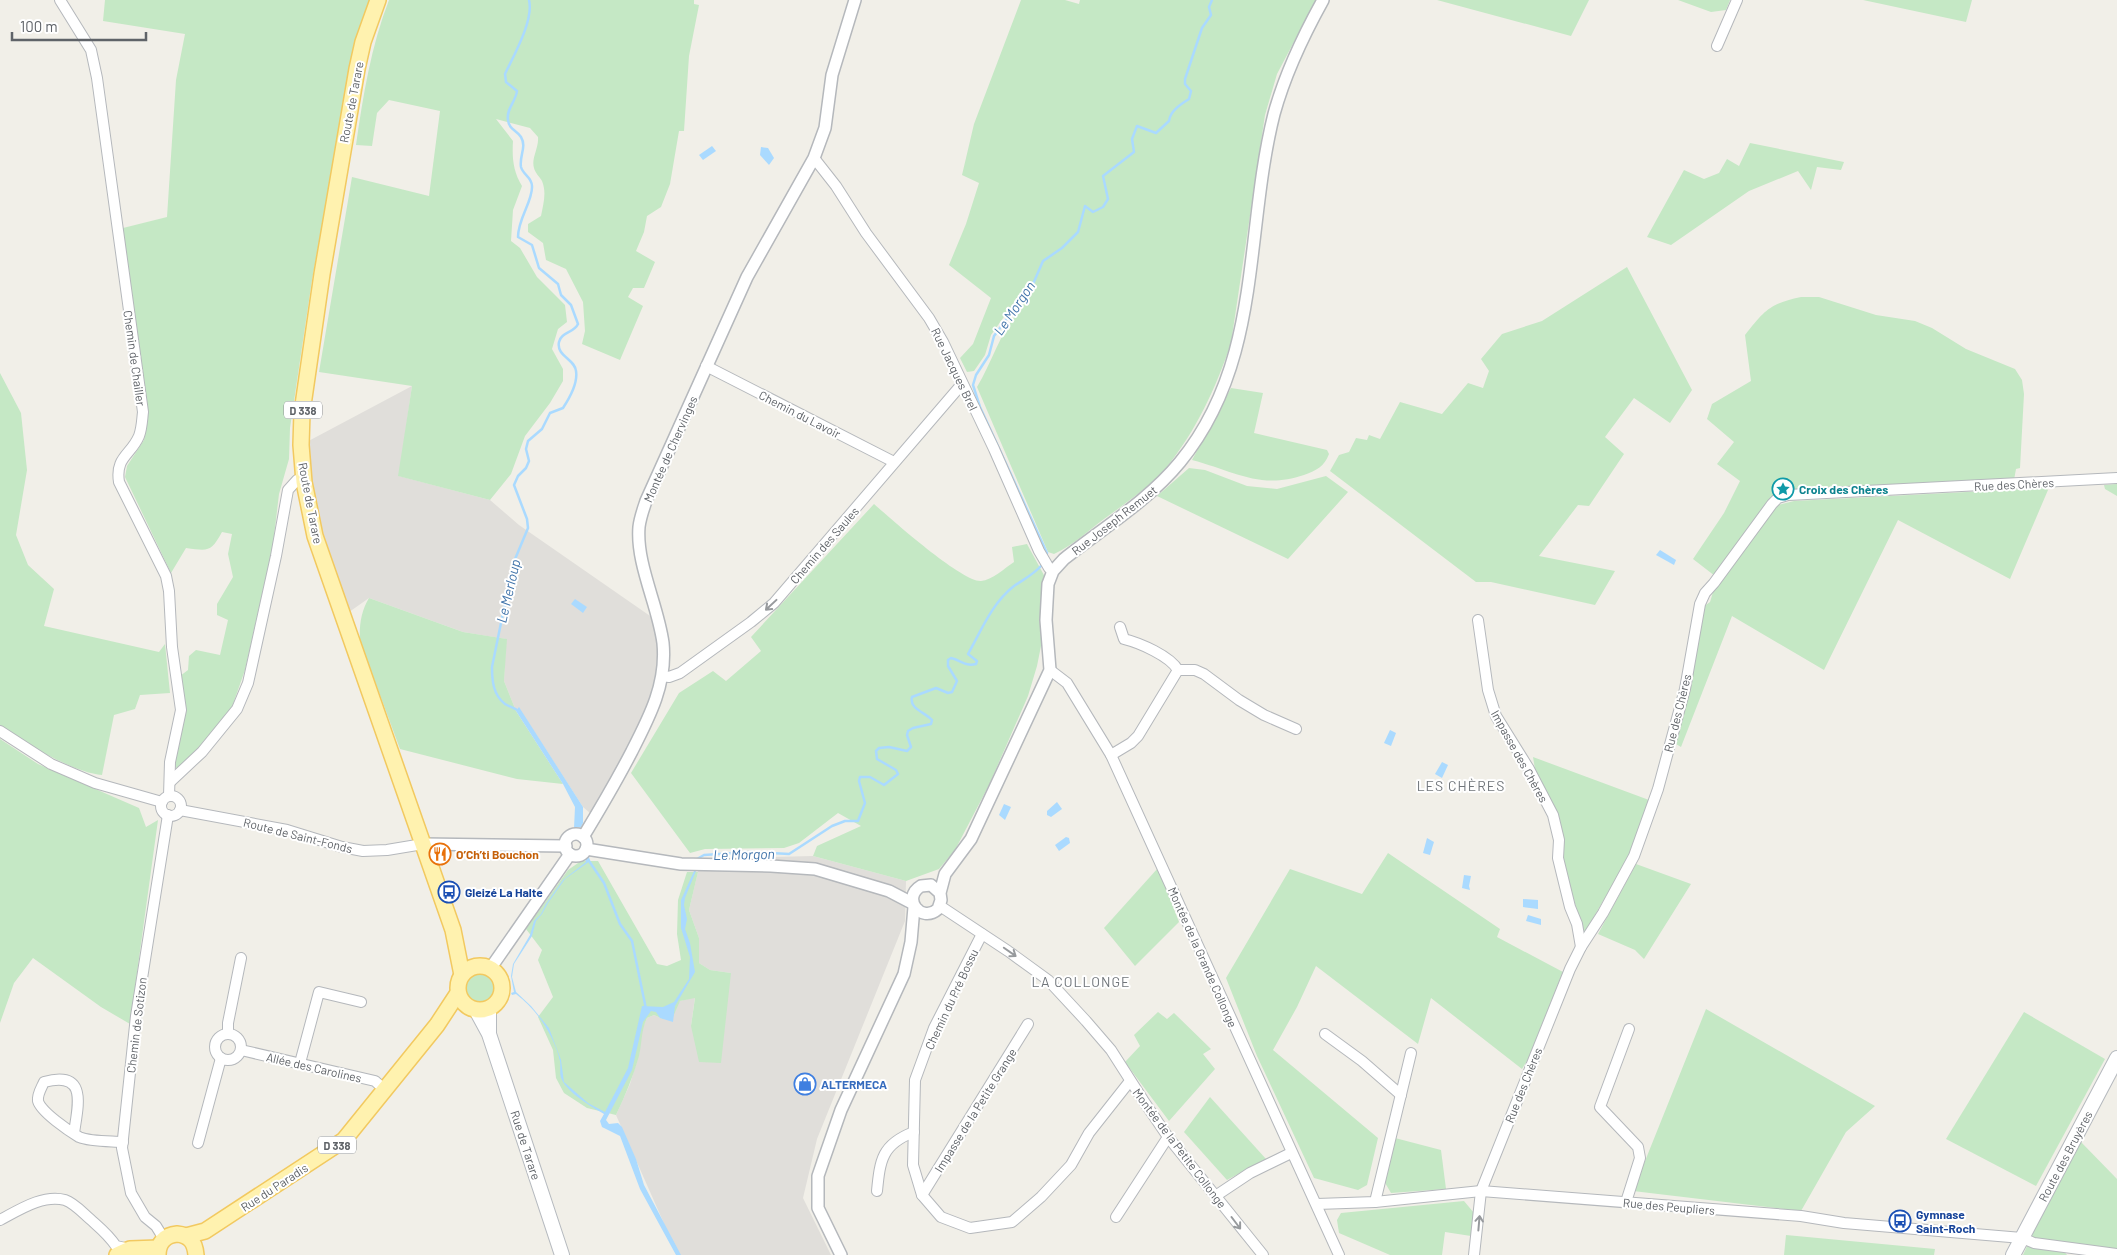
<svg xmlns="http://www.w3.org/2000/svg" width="2117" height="1255" font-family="Barlow,sans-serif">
<rect width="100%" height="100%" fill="#f1efe8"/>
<!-- industrial -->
<g fill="#e0deda">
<path d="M412,386L399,476L490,500L519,525L653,618L659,645V677L648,712L590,813L583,807L519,708L516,711L504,681L506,639L463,632L369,598L342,617L315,536L301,445Z"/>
<path d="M813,856L906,881L905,921L817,1139L803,1198L831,1255H678L616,1115L630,1084L639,1054L642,1029L647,1018L654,1015L663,1019L680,1001L695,997L691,1026L731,973L710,970L699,963V938L689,910L701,859Z"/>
</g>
<!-- green -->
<g fill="#c5e8c5">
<path d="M105,0H371L352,64L312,280L290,428L289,459L279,494L273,545L245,670L232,707L221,723L183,764L176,768L174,765L185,709L180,676L188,670L189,656L196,650L220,655L228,620L217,615V604L233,577L228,554L232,534L222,532C211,552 209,551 186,548L171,573L125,477L127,466L144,440L147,415L123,228L167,217L176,80L185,34L103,21Z"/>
<path d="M389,0H694V4L699,5L689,56L684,131H679L670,184L661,207L647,216L644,232L636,251L655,262L644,288H633L628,297L643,306L620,360L582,344L585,331L583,302L566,269L546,260L543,243L528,232V224L541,216C543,205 547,193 542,181C540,177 535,173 534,168C531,158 539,148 538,137L530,128L496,119L513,141C512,158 513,171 522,186L513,210L511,241L520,248L537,277L565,305L567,322L558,329L552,349L563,369V381L550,403L525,436L511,474L490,500L398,476L412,386L319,372L352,177L429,196L440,111L389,100L377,113L372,146L356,145C363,96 371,46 389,0Z"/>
<path d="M1021,0H1065L1079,4L1080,0H1316L1277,74L1265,115L1231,343C1216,388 1196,431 1166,468C1153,484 1122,506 1104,519C1088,531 1073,545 1054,554L1048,552L977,387C993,360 1001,329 1023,306L1018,297L991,335L985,355L974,371L967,372L960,358L973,344L991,298L949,265L966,224L979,183L962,175L974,124Z"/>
<path d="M1437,0H1589L1571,36Z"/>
<path d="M1678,0H1730L1726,10L1711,12Z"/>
<path d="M1863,0H1972L1966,22Z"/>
<path d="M1750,143L1844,162L1841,170L1817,167L1811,190L1798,171L1749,191L1671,245L1647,237L1684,170L1704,179L1719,173L1727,159L1739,166Z"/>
<path d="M1627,267L1692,390L1670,423L1634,398L1605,437L1624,454L1589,506L1578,505L1539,556L1615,571L1595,605L1491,582H1476L1330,471L1339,455L1349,452L1356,438L1367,440L1369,435L1380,439L1400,402L1442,414L1468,383L1483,388L1489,371L1481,359L1502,334L1542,321Z"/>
<path d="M1801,297H1819L1876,315L1915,321L1932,328L1966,349L2015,369L2022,380L2024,394L2020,468L2016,469L2014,480L1787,490L1715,576L1693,559L1724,513L1740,481L1717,464L1734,442L1707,419L1712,404L1751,381L1745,335C1765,310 1769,304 1801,297Z"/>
<path d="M0,373L21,413L27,470L16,535L28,565L54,589L44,626L159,652L165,644L170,693L140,695L135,709L114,715L102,775C74,773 23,742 0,726Z"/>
<path d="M1231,388L1263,393L1254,433L1327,450L1329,454C1324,467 1317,470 1304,475C1260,490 1234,471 1192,460Z"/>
<path d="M1189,468L1205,470L1247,486L1277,489L1326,476L1348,492L1288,559L1157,496Z"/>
<path d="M2117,484V496L2105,489L2104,485Z"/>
<path d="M2045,488L2048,490L2010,579L1898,520L1824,670L1732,616L1681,747L1676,744L1703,607L1710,602L1714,589L1774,506L1794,501Z"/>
<path d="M874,504C891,519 962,582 981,581C992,580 1005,568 1014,562L1012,547L1027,544L1045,577L1043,636L1037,666L1028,696L989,785L955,850L939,869L906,881L813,856L817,846L861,826L838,813L799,843L784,848L705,849L690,853L631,773L679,693L713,671L726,681L761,651L751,637Z"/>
<path d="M369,598L463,632L507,639L504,681L516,711L563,784L517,779L400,749L360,641C359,626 361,611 369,598Z"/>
<path d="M0,739L38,764L139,808L146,827L158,820L130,1024L101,1007L33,958L14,983L0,1023Z"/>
<path d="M1533,757L1649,800L1631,853L1585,932L1582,927L1564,866L1563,834L1552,805L1535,769Z"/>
<path d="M1388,853L1500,929L1497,937L1563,972L1528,1059L1522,1069L1431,998L1418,1044L1316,966L1297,1007L1273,1050L1378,1138L1367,1185L1358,1190L1314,1178L1257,1056L1226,978L1290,869L1362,894Z"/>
<path d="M581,861H598L657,964L667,966L681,960L677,934L678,900L687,872H698L689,910L699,938V963L710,970L731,973L721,1063L699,1062L691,1026L695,998L680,1001L672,1019H663L654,1015L647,1018C641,1031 642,1043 639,1056C633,1077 625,1096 616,1115L587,1108L564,1093L556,1078L553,1050L538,1017L553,997L538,960L542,950L526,929L568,870Z"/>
<path d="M1636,864L1691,884L1644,959L1635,950L1598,934Z"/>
<path d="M1158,868L1179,922L1135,966L1104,928Z"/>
<circle cx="480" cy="988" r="16"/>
<path d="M1706,1009L1875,1106L1846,1132L1801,1211L1633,1191Z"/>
<path d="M1158,1012L1167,1019L1174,1013L1211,1049L1203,1054L1215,1069L1169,1121L1125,1062L1140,1046L1134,1035Z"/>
<path d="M2024,1012L2105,1059L2036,1186L1946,1139Z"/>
<path d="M1210,1097L1266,1159L1227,1180L1184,1132Z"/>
<path d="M1395,1138L1441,1150L1446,1189L1391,1193L1384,1181Z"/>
<path d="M2080,1141L2117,1179V1251L2033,1239L2032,1235Z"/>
<path d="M1464,1201L1474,1213L1471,1236L1445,1232L1442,1255H1390L1339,1233L1337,1220L1341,1213Z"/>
<path d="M1786,1235L1935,1249L1934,1255H1784Z"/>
<path d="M2027,1246L2063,1250L2067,1255H2023Z"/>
</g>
<!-- water -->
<g fill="#aadaff">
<path d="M712,146L716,151L703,160L699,155Z"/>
<path d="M761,147L768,148L774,158L769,165L760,155Z"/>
<path d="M1660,550L1676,560L1674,565L1656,555Z"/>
<path d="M575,599L587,607L583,613L571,604Z"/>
<path d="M519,707L583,807V823L581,827L574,828L575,807L563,784L516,711Z"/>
<path d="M1390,730L1396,733L1391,746L1384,743Z"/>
<path d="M1442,762L1448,765L1442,778L1435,774Z"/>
<path d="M1057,802L1062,809L1051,817L1047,815V811Z"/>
<path d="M1004,804L1011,807L1005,820L999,815Z"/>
<path d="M1066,837L1069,838L1070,843L1059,851L1055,845Z"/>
<path d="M1427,838L1434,842L1430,855L1423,853Z"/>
<path d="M589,857L590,861L565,879L548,903L542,914L536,921L532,936L514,964L512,977L516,992L531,1006L549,1028L561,1060L564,1082L588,1103L605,1112L628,1068L642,1006L663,1007L674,1002L689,979L690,957L681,928V900L694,871H696L685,898L684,905L687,919L685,929L690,943L695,972L675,1006L673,1022L660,1018L656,1012L651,1011L643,1022L632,1070L606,1120L609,1124L618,1123L622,1127L636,1159L644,1185L681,1255H676L640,1189L620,1136L602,1127L600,1121L604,1114C592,1107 568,1093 562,1080C559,1075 561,1068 560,1061C554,1035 537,1010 516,994L512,995L511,993L514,992L511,976L513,964L530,935L534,921L541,914L546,904L563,880L586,862L585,859Z"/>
<path d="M1464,875L1471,876L1469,886L1470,890L1462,888Z"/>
<path d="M1523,899L1538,900V909L1523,907Z"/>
<path d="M1528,915L1541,919V925L1526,921Z"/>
</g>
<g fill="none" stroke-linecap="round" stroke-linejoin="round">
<!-- stream -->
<g stroke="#aadaff" stroke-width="2.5">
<path d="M1047,553L980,407L973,385L976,375L989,355L994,336L1033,284L1043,261L1062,248L1078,232L1085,206L1093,212L1103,207L1108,199L1103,176L1134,152L1132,139L1137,126L1156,133L1169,121C1170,111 1181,104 1189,99L1191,91L1185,84V79L1202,28L1211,15L1209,7L1212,0"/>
<path d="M520,712C515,708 510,707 505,704C493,695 492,680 492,667L513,564L528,528L527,519L514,485L518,476L526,468L529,461L526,449L528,441L542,429L550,413L563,408C569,399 578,383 576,371C575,359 556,356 559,342C561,332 574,333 578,324L571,305L561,295L558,284L539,268L532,245L518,237C518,218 533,201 532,186C532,177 523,175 521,167C519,156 527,147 521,137C517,130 509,130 508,120C506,109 516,101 517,91L506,82L505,74C514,55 534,20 529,0"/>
<path d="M587,858L604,883L620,924L632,941L646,1009"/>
<path d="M697,862V859L704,855L750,852L789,854L832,826L845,821H858L865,803L859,781L860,777H870L884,785L898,774L896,770L877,759L876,751L879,748L889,747L907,751L911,747L907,735L908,731L913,728L931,724L932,720C925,712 909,709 912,697L936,688L948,693L952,692L957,681L948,666V660L951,658C961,660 965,667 976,664L977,661L968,654C981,631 992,603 1014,586C1024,579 1033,575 1042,565"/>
</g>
<!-- minor casing -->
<g stroke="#b5b8bc" stroke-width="12">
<g id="minor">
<path d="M60,0L91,50L97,78L143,412C142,420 142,428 139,436C131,455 115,457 119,482L166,576L169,591L172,647L181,710L170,762L169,796"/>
<path d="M1717,46L1737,0"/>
<path d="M814,158L836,186L866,233L929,318L943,342L994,449L1039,551L1049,568L1053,571"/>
<path d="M706,366L894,462"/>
<path d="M1478,620L1488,690L1496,716L1529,769L1553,815L1559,840L1558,858L1570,907L1577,924L1581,947"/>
<path d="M1120,627L1124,639C1140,643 1170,656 1178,670"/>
<path d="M1050,670L1067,683L1111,755L1339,1255"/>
<path d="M662,676L669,677L680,673L751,622L774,603L962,384"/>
<path d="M0,731L51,764L95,783L162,802"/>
<path d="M1111,755L1131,743L1138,736L1178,670H1195L1204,674L1239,700L1264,715L1296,729"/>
<path d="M171,781L202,752L237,709L248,683L276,556L288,490L297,480L304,478"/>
<circle cx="171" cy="806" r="10"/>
<path d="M180,810L287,830L342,847L363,851L387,850L423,844"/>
<path d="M940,906L1008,951L1048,980L1086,1021L1111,1050L1143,1100L1168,1137L1263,1255"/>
<path d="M982,934L934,1028L915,1080L913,1165L922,1195L941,1217L970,1228L1012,1222L1041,1197L1071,1165L1089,1133L1130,1081"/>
<path d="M228,1034V1023L241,958"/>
<path d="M1325,1034L1362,1061L1401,1095"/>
<circle cx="228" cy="1047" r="13"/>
<path d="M241,1050L375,1081L385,1090"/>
<path d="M300,1063L319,992L361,1002"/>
<path d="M74,1133C78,1105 88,1070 44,1082C42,1087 37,1094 38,1101C41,1112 69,1131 79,1137C91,1142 110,1141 123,1142"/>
<path d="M198,1143L221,1058"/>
<path d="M877,1191C880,1160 882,1144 914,1132"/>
<path d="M922,1195L1028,1024"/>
<path d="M1217,1195L1250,1173L1291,1153"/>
<path d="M1375,1202L1411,1053"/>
<path d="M1626,1202L1640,1158L1638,1147L1600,1107L1629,1029"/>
<path d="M1317,1204L1375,1202L1481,1191L1801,1216L1844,1223L2022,1238L2034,1243L2117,1254"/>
<path d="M1116,1217L1168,1137"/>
<path d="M0,1220C19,1210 43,1194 65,1200C74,1203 82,1212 90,1219C100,1228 108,1234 116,1246L130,1249"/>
<path d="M164,1239L156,1226L145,1217L131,1193L122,1148L136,1016L168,815"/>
<path d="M1474,1255L1481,1191L1570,969L1581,947L1603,913L1634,856L1658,789L1685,689L1700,604L1705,593L1714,583L1772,504L1778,498L1788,495L2117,478"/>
</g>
</g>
<!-- tertiary casing -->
<g stroke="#b5b8bc" stroke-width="14">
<g id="tertiary">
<circle cx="576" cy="845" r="11"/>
<path d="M583,837C600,809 617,780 632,751C650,716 667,683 663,643C658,605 636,564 639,527C640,518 643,510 646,501L747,277L814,158L825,128L832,75L855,0"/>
<path d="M423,844L566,846"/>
<path d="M586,849L681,864L771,866L815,869L889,891L912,903"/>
<path d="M940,893L931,885L921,886C901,898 921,924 938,909L941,900L940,893L945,874L971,839L1050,670L1046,620L1048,584L1053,571L1064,559C1103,528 1148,501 1180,462C1263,361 1244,233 1274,114C1285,74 1303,36 1323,0"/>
<path d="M490,969L570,854"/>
<path d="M841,1255L818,1208V1176L841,1110L904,974L911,942L914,907"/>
</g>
</g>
<!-- secondary casing -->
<g stroke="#b6babf" stroke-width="16">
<g id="secondary">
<path d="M489,1008V1033"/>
<path d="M476,1010L489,1034L562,1255"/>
<path d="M2013,1255L2117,1058"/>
</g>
</g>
<!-- primary casing -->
<g stroke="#f2c960" stroke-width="18">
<g id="primary">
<path d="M378,0L363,42L357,69L322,274L302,412L301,445L304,482L315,536L453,930L462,975"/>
<circle cx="480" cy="988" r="22"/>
<path d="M186,1236L205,1231L344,1140L437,1025L458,993"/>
<path d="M117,1255L130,1249L158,1248"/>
<path d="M158,1255C158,1243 165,1235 177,1234C190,1235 195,1243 196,1255"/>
</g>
</g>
<!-- minor -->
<use href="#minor" stroke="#fff" stroke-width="10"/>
<!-- tertiary -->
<use href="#tertiary" stroke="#fff" stroke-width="11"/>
<!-- secondary -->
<use href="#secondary" stroke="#fff" stroke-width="14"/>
<!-- primary -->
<use href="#primary" stroke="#fff2af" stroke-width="15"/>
</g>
<!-- one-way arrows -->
<defs><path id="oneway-shaft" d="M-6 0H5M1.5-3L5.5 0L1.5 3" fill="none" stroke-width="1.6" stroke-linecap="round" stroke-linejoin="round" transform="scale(1.25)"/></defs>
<g stroke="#979a9d">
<use href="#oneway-shaft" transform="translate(771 605) rotate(137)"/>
<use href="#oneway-shaft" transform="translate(1010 952) rotate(35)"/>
<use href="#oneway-shaft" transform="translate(1236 1223) rotate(53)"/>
<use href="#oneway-shaft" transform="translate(1479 1223) rotate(-85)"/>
</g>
<!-- icons -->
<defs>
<g id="sight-ring" transform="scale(1.125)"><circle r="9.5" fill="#fff" stroke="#0f9aa8" stroke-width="1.5"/><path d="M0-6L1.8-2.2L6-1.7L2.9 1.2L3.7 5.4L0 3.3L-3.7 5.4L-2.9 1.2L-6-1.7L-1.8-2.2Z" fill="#0f9aa8"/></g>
<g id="restaurant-ring" transform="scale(1.125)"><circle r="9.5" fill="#fff" stroke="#e8710a" stroke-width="1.5"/><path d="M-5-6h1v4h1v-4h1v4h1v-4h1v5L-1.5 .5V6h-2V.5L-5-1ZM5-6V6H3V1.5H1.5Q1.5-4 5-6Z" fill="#e8710a"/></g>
<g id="bus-ring" transform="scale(1.125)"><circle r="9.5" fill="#fff" stroke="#1a4fb4" stroke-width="1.5"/><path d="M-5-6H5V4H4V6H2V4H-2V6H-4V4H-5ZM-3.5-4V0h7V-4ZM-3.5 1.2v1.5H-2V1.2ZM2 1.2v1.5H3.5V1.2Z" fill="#1a4fb4"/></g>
<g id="shop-ring" transform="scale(1.125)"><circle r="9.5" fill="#fff" stroke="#3f7fe0" stroke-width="1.5"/><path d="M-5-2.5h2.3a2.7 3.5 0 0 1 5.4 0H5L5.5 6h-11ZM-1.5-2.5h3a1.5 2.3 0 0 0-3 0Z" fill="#3f7fe0"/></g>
</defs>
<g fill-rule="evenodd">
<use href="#sight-ring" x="1783" y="489"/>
<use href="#restaurant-ring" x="440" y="854"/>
<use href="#bus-ring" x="449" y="892"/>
<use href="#shop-ring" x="805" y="1084"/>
<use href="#bus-ring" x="1900" y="1221"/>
</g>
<g text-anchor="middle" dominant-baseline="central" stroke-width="4" stroke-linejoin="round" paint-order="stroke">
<!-- shield labels -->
<g fill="#fff" stroke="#8f9295" stroke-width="1">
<rect x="284" y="401.5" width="38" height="17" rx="4"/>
<rect x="318" y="1136.5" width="38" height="17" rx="4"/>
</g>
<g font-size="11" font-weight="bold" fill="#5f6368">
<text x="303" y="410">D 338</text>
<text x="337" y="1145">D 338</text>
</g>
<!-- street labels -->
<g font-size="12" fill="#5f6368" stroke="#fff">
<text transform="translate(351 102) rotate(-79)">Route de Tarare</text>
<text transform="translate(135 358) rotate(82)">Chemin de Chailler</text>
<text transform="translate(955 369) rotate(64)">Rue Jacques Brel</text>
<text transform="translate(800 414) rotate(27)">Chemin du Lavoir</text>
<text transform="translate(670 449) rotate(-66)">Montée de Chervinges</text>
<text transform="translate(2014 484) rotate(-3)">Rue des Chères</text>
<text transform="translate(311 503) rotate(79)">Route de Tarare</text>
<text transform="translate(1114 520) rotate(-38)">Rue Joseph Remuet</text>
<text transform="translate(824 545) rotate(-49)">Chemin des Saules</text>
<text transform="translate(1677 713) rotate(-76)">Rue des Chères</text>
<text transform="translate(1520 756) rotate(61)">Impasse des Chères</text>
<text transform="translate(298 835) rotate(14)">Route de Saint-Fonds</text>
<text transform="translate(1203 957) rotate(66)">Montée de la Grande Collonge</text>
<text transform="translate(951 999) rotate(-65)">Chemin du Pré Bossu</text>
<text transform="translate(136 1025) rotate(-83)">Chemin de Sotizon</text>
<text transform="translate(314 1067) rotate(13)">Allée des Carolines</text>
<text transform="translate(1523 1085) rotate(-68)">Rue des Chères</text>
<text transform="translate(975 1110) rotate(-58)">Impasse de la Petite Grange</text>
<text transform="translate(526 1145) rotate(72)">Rue de Tarare</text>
<text transform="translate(1180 1148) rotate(53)">Montée de la Petite Collonge</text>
<text transform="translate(2065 1156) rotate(-62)">Route des Bruyères</text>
<text transform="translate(274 1187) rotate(-33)">Rue du Paradis</text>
<text transform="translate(1669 1206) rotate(5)">Rue des Peupliers</text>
</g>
<!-- culture labels -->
<g font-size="12" font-weight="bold" fill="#0d838f" stroke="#fff" text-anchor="start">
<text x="1799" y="489">Croix des Chères</text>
</g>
<!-- food labels -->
<g font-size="12" font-weight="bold" fill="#c56008" stroke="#fff" text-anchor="start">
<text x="456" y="854">O’Ch’ti Bouchon</text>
</g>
<!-- transit labels -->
<g font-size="12" font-weight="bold" fill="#164399" stroke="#fff" text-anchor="start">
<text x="465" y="892">Gleizé La Halte</text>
<text x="1916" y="1214">Gymnase<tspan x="1916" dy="14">Saint-Roch</tspan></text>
</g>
<!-- shop labels -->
<g font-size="12" font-weight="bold" fill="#366cbe" stroke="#fff" text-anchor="start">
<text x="821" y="1084">ALTERMECA</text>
</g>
<!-- water labels -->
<g font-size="14" font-style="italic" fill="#4174aa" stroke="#fff">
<text transform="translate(1014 308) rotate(-56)">Le Morgon</text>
<text transform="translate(508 591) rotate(-77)">Le Merloup</text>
<text transform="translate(744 854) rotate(-1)">Le Morgon</text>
</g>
<!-- neighbourhood labels -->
<g font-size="14" letter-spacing="1" fill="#70757a" stroke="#fff">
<text x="1461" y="785">LES CHÈRES</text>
<text x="1081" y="981">LA COLLONGE</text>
</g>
</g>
<!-- scale -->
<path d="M12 32v8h134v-8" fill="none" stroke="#5f6368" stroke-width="2.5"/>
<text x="20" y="32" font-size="15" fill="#5f6368" stroke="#ffffff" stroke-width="4" paint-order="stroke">100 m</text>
</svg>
